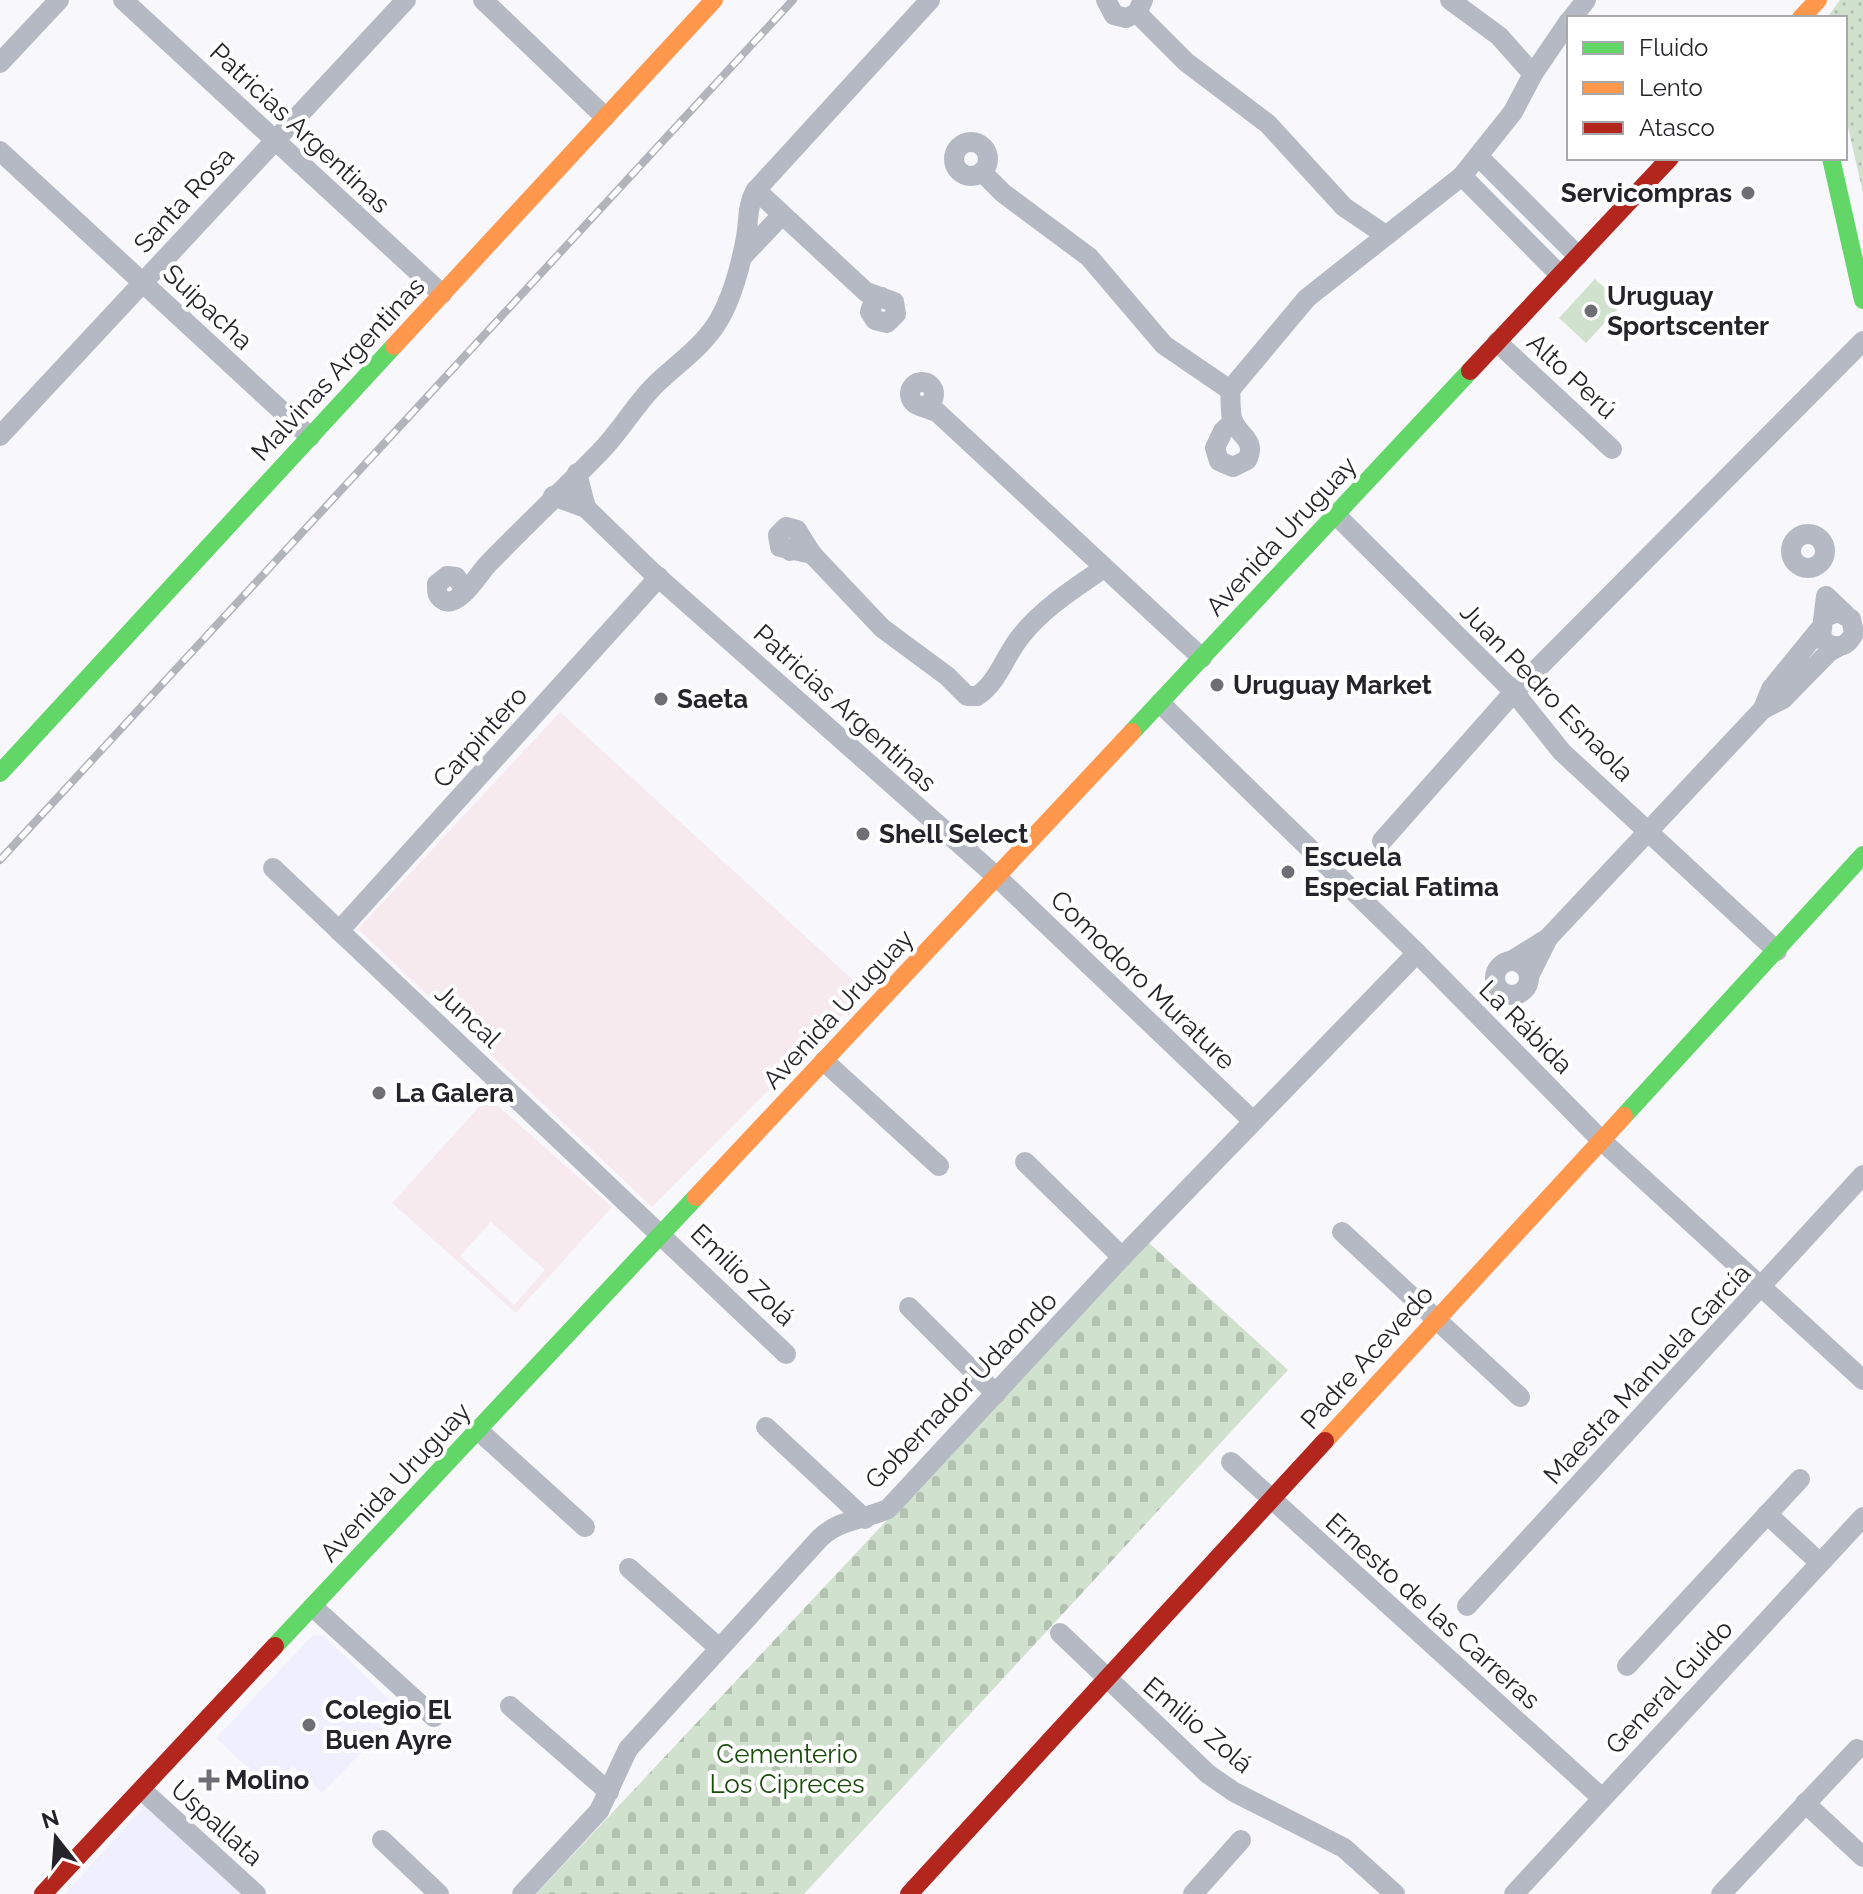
<svg xmlns="http://www.w3.org/2000/svg" width="1863" height="1894" font-family="Raleway,sans-serif">
<defs>
<pattern id="green-dots" width="8" height="8" patternUnits="userSpaceOnUse" patternTransform="scale(2)"><rect width="8" height="8" fill="#d0e1cd"/><path d="M2 2h.1M6 6h.1" fill="none" stroke="#b2c1b0" stroke-width="1.8" stroke-linecap="round"/></pattern>
<pattern id="cemetery-stones" width="16" height="16" patternUnits="userSpaceOnUse" patternTransform="scale(2)"><rect width="16" height="16" fill="#d0e1cd"/><path d="M2 7V4a2 2 0 0 1 4 0v3zM10 15v-3a2 2 0 0 1 4 0v3z" fill="#b2c1b0"/></pattern>
</defs>
<rect width="100%" height="100%" fill="#f8f7fc"/>
<!-- built -->
<g fill="#f0effe">
<path d="M313,1635L324,1636L401,1711L322,1793L293,1766L271,1789L216,1738Z"/>
<path d="M147,1803L246,1894H65Z"/>
</g>
<!-- industrial -->
<g fill="#f7eaee" fill-rule="evenodd">
<path d="M560,712L866,992L652,1207L358,929Z"/>
<path d="M488,1097L612,1207L516,1313L392,1203ZM491,1222L545,1270L514,1305L460,1256Z"/>
</g>
<!-- green -->
<path fill="url(#green-dots)" d="M1840,0H1863V193L1845,114V18H1827Z"/>
<!-- cemetery -->
<path fill="url(#cemetery-stones)" d="M1148,1242L1288,1370L804,1894H536Z"/>
<!-- pitch -->
<path fill="#d0e1cd" d="M1595,279L1622,304L1586,343L1559,318Z"/>
<g fill="none" stroke-linecap="round" stroke-linejoin="round">
<!-- street -->
<g stroke="#b5b9c3" stroke-width="20">
<path d="M123,0L442,294"/>
<path d="M483,0L605,117"/>
<path d="M1106,0L1114,15L1126,18L1137,13L1143,0"/>
<path d="M1450,0L1499,36L1533,74"/>
<path d="M1137,13L1186,62L1268,124L1344,207L1384,234"/>
<path d="M1572,18L1586,0"/>
<path d="M0,63L59,0"/>
<circle cx="971" cy="159" r="17"/>
<path d="M0,151L310,437"/>
<path d="M1479,157L1578,256"/>
<path d="M982,172L1003,193L1089,257L1164,345L1230,390"/>
<path d="M1462,176L1560,275"/>
<path d="M756,190L866,292L894,302L896,314L887,323L875,320L870,312L874,300L882,297"/>
<path d="M742,257L782,215"/>
<path d="M1497,342L1612,449"/>
<circle cx="922" cy="394" r="12"/>
<path d="M920,406L937,412L1202,658"/>
<path d="M1233,422L1223,431L1215,448L1219,461L1233,467L1247,460C1258,439 1236,435 1232,418C1230,410 1231,399 1230,390L1307,298L1462,176L1513,112L1533,74L1569,21"/>
<path d="M0,436L406,0"/>
<path d="M553,496L586,508L577,473"/>
<path d="M586,508L651,571L997,877L1253,1121"/>
<path d="M1336,515L1514,692L1562,752L1777,951"/>
<circle cx="1808" cy="551" r="17"/>
<path d="M801,537L812,554L882,628L947,676L967,696H977C998,683 1005,655 1021,636C1043,608 1075,588 1104,568"/>
<path d="M790,551L798,548L801,537L797,530L786,527L778,535L780,547L812,554"/>
<path d="M461,595L463,587L456,577L447,576L437,584C437,590 436,596 443,600C458,609 478,575 487,565C524,527 562,491 599,453C619,433 633,408 653,387C676,364 704,347 720,318C734,293 741,264 746,237C749,220 747,205 756,190L930,0"/>
<path d="M1825,617L1838,612L1851,619L1854,633C1847,649 1831,651 1821,637L1826,596L1845,614"/>
<path d="M1819,630L1771,689L1763,709L1783,699L1829,652L1838,647"/>
<path d="M1160,703L1417,953L1601,1140L1863,1380"/>
<path d="M1382,841L1514,692L1863,341"/>
<path d="M273,868L786,1354"/>
<path d="M339,931L659,577"/>
<path d="M1548,938L1763,709"/>
<path d="M1511,961L1548,938L1529,976"/>
<circle cx="1512" cy="978" r="17"/>
<path d="M824,1061L939,1166"/>
<path d="M1025,1162L1122,1257"/>
<path d="M1342,1232L1520,1397"/>
<path d="M909,1307L996,1394"/>
<path d="M766,1427L865,1519"/>
<path d="M479,1431L585,1527"/>
<path d="M1231,1462L1602,1798"/>
<path d="M1767,1514L1820,1563"/>
<path d="M629,1568L719,1648"/>
<path d="M1467,1606L1863,1175"/>
<path d="M313,1607L434,1717"/>
<path d="M1060,1633L1208,1774L1234,1792L1344,1848L1395,1894"/>
<path d="M1627,1666L1800,1479"/>
<path d="M510,1706L609,1792"/>
<path d="M142,1790L256,1894"/>
<path d="M1805,1803L1863,1857"/>
<path d="M382,1840L439,1894"/>
<path d="M522,1894L599,1811L628,1749L820,1538C840,1519 863,1520 888,1509L1122,1257L1417,953"/>
<path d="M1193,1894L1241,1840"/>
<path d="M1514,1894L1863,1517"/>
<path d="M1721,1894L1857,1749"/>
</g>
<!-- fast -->
<g stroke="#63d668" stroke-width="18">
<path d="M1831,158L1863,300"/>
<path d="M1132,732L1470,371"/>
<path d="M0,773L394,346"/>
<path d="M1624,1116L1863,855"/>
<path d="M275,1646L696,1197"/>
</g>
<!-- slow -->
<g stroke="#ff974d" stroke-width="18">
<path d="M1801,18L1818,0"/>
<path d="M394,346L714,0"/>
<path d="M696,1197L1132,732"/>
<path d="M1325,1441L1624,1116"/>
</g>
<!-- jam -->
<g stroke="#b3261e" stroke-width="18">
<path d="M1470,371L1670,158"/>
<path d="M43,1894L275,1646"/>
<path d="M909,1894L1325,1441"/>
</g>
<!-- rail casing -->
<g stroke="#b2b4bb" stroke-width="8">
<path id="rail" d="M0,860L793,0"/>
</g>
<!-- rail -->
<use href="#rail" stroke="#fff" stroke-width="5" stroke-dasharray="15" stroke-linecap="butt"/>
</g>
<!-- markers -->
<g fill="#6f6e74" stroke="#fff" stroke-width="3">
<circle cx="1748" cy="193" r="8"/>
<circle cx="1591" cy="311" r="8"/>
<circle cx="1217" cy="685" r="8"/>
<circle cx="661" cy="699" r="8"/>
<circle cx="863" cy="834" r="8"/>
<circle cx="1288" cy="872" r="8"/>
<circle cx="379" cy="1093" r="8"/>
<circle cx="309" cy="1725" r="8"/>
<path d="M205 1768h8v8h8v8h-8v8h-8v-8h-8v-8h8z"/>
</g>
<g text-anchor="middle" dominant-baseline="central" stroke-width="8" stroke-linejoin="round" paint-order="stroke">
<!-- street labels -->
<g font-size="26" fill="#25242a" stroke="#fff">
<text transform="translate(300 128) rotate(43)">Patricias Argentinas</text>
<text transform="translate(184 200) rotate(-47)">Santa Rosa</text>
<text transform="translate(208 307) rotate(43)">Suipacha</text>
<text transform="translate(338 369) rotate(-47)">Malvinas Argentinas</text>
<text transform="translate(1572 376) rotate(43)">Alto Perú</text>
<text transform="translate(1281 536) rotate(-47)">Avenida Uruguay</text>
<text transform="translate(1547 692) rotate(46)">Juan Pedro Esnaola</text>
<text transform="translate(845 708) rotate(42)">Patricias Argentinas</text>
<text transform="translate(480 737) rotate(-48)">Carpintero</text>
<text transform="translate(1143 980) rotate(44)">Comodoro Murature</text>
<text transform="translate(838 1009) rotate(-47)">Avenida Uruguay</text>
<text transform="translate(468 1016) rotate(43)">Juncal</text>
<text transform="translate(1526 1027) rotate(45)">La Rábida</text>
<text transform="translate(743 1275) rotate(44)">Emilio Zolá</text>
<text transform="translate(1367 1357) rotate(-48)">Padre Acevedo</text>
<text transform="translate(1647 1374) rotate(-47)">Maestra Manuela García</text>
<text transform="translate(961 1390) rotate(-46)">Gobernador Udaondo</text>
<text transform="translate(395 1482) rotate(-47)">Avenida Uruguay</text>
<text transform="translate(1433 1611) rotate(42)">Ernesto de las Carreras</text>
<text transform="translate(1669 1687) rotate(-47)">General Guido</text>
<text transform="translate(1198 1725) rotate(40)">Emilio Zolá</text>
<text transform="translate(217 1823) rotate(42)">Uspallata</text>
</g>
<!-- poi labels -->
<g font-size="26" font-weight="bold" fill="#25242a" stroke="#fff" text-anchor="start">
<text x="1732" y="193" text-anchor="end">Servicompras</text>
<text x="1607" y="296">Uruguay<tspan x="1607" dy="30">Sportscenter</tspan></text>
<text x="1233" y="685">Uruguay Market</text>
<text x="677" y="699">Saeta</text>
<text x="879" y="834">Shell Select</text>
<text x="1304" y="857">Escuela<tspan x="1304" dy="30">Especial Fatima</tspan></text>
<text x="395" y="1093">La Galera</text>
<text x="325" y="1710">Colegio El<tspan x="325" dy="30">Buen Ayre</tspan></text>
<text x="225" y="1780">Molino</text>
</g>
<!-- park labels -->
<g font-size="26" fill="#194b0b" stroke="#fff">
<text x="787" y="1754">Cementerio<tspan x="787" dy="30">Los Cipreces</tspan></text>
</g>
</g>
<!-- legend -->
<rect x="1567" y="16" width="280" height="144" fill="#ffffff" stroke="#a8a7aa" stroke-width="2"/>
<rect x="1583" y="42" width="40" height="12" fill="#63d668" stroke="#a8a7aa" stroke-width="2"/>
<text x="1639" y="56" font-size="24" fill="#25242a">Fluido</text>
<rect x="1583" y="82" width="40" height="12" fill="#ff974d" stroke="#a8a7aa" stroke-width="2"/>
<text x="1639" y="96" font-size="24" fill="#25242a">Lento</text>
<rect x="1583" y="122" width="40" height="12" fill="#b3261e" stroke="#a8a7aa" stroke-width="2"/>
<text x="1639" y="136" font-size="24" fill="#25242a">Atasco</text>
<!-- north arrow -->
<g transform="translate(56 1838) rotate(343)" stroke="#ffffff" stroke-width="6" paint-order="stroke">
<path d="M0-6L14 30L0 20L-14 30Z" fill="#25242a"/>
<text y="-12" font-size="22" font-weight="bold" text-anchor="middle" fill="#25242a">N</text>
</g>
</svg>
